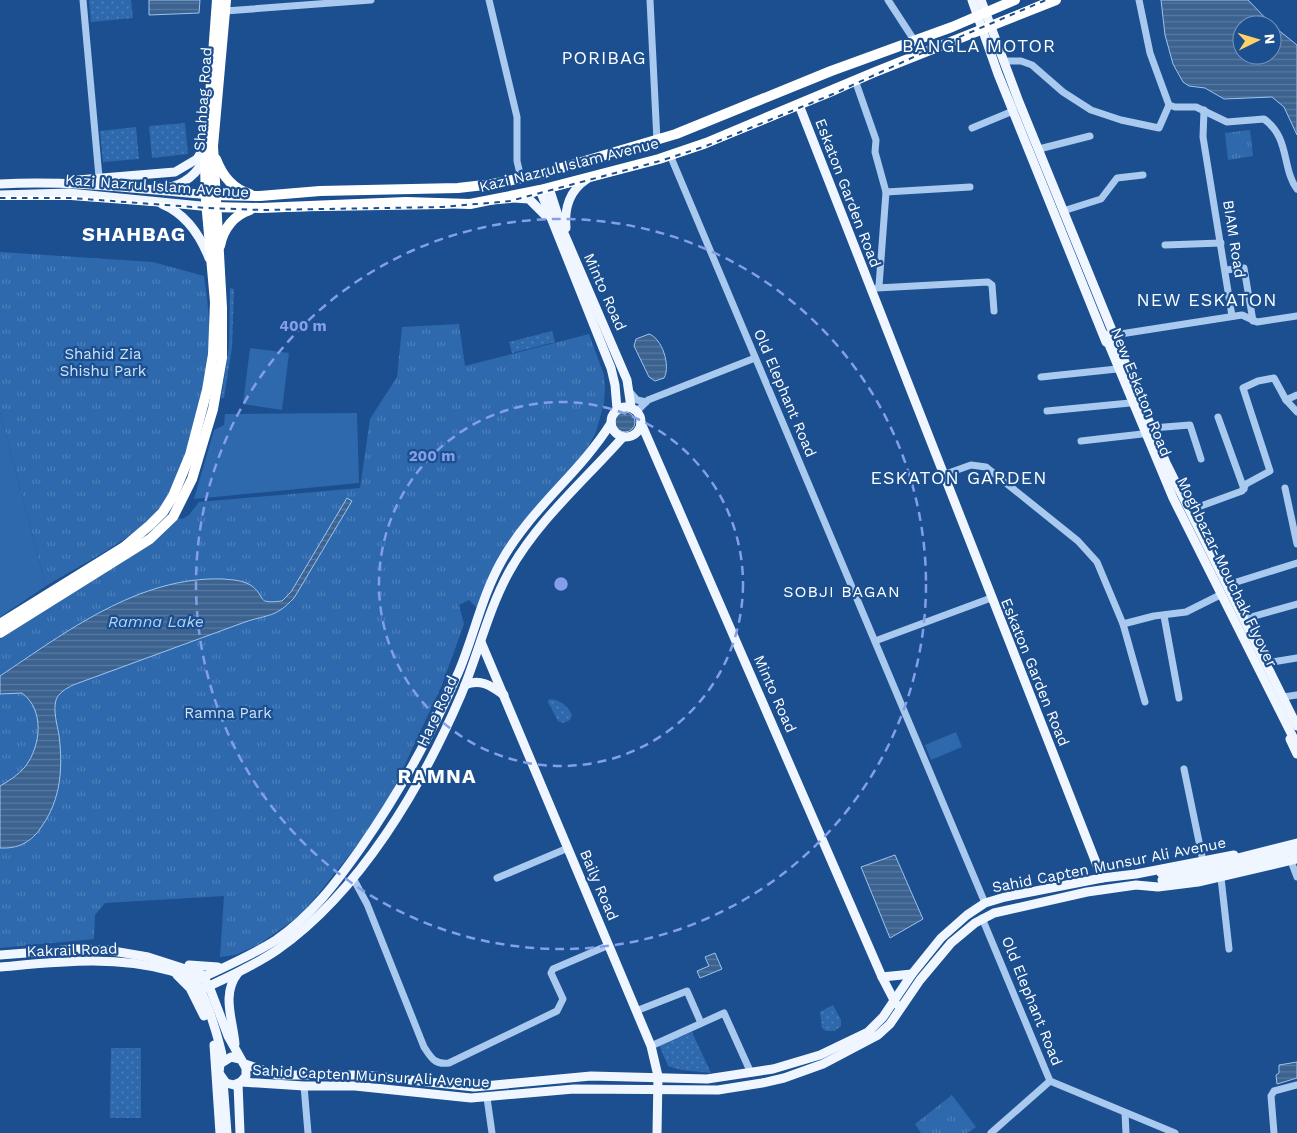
<svg xmlns="http://www.w3.org/2000/svg" width="1297" height="1133" font-family="'Work Sans',sans-serif">
<defs>
<pattern id="grass-dots" width="8" height="8" patternUnits="userSpaceOnUse" patternTransform="scale(1.25)"><rect width="8" height="8" fill="#2e69ad"/><path d="M2 2h.1M6 6h.1" fill="none" stroke="#4d80b9" stroke-width="1.8" stroke-linecap="round"/></pattern>
<pattern id="park-tufts" width="24" height="20" patternUnits="userSpaceOnUse" patternTransform="scale(1.25)"><rect width="24" height="20" fill="#2e69ad"/><path d="M3 7l-1-3M5 7V3M7 7l1-3M15 17l-1-3M17 17v-4M19 17l1-3" fill="none" stroke="#4d80b9"/></pattern>
<pattern id="water-rules" width="6" height="5" patternUnits="userSpaceOnUse" patternTransform="scale(1.25)"><rect width="6" height="5" fill="#3c6290"/><path d="M0 2.5h6" fill="none" stroke="#597aa1"/></pattern>
</defs>
<rect width="100%" height="100%" fill="#1b4f8f"/>
<!-- grass -->
<g fill="url(#grass-dots)">
<path d="M89,0H131L133,18L91,22Z"/>
<path d="M185,123L188,154L152,158L149,126Z"/>
<path d="M136,127L139,159L103,162L100,131Z"/>
<path d="M230,288L234,289L232,347L224,398H221L229,347Z"/>
<path d="M552,331L555,342L512,353L509,342Z"/>
<path d="M549,699C562,700 568,707 572,715L570,720L563,723L558,721L548,702Z"/>
<path d="M833,1005L841,1020V1026L835,1031H826L822,1028L820,1012Z"/>
<path d="M692,1032L711,1073L681,1070L668,1066L659,1045Z"/>
<path d="M111,1048H141V1118H110Z"/>
</g>
<!-- park -->
<g fill="url(#park-tufts)">
<path d="M1250,130L1253,156L1228,160L1225,133Z"/>
<path d="M0,252L153,262L204,276C207,297 210,319 209,340C206,385 187,484 154,515C125,543 81,565 46,586L0,412Z"/>
<path d="M459,324L465,366L589,334L604,375L605,388L604,403L596,432L587,449L515,533L478,609L469,600L459,605L464,624L442,685L386,805L360,842L302,914L258,945L235,955L220,957L224,896L105,903L95,915L94,939L0,948V639L151,544L179,518L182,519L189,515L199,502L360,488L370,419L397,377L402,327Z"/>
<path d="M952,1095L976,1127L967,1133H921L915,1124Z"/>
</g>
<!-- pitch -->
<g fill="#2e69ad">
<path d="M250,348L289,353L282,410L243,404Z"/>
<path d="M0,412L46,586L0,617Z"/>
<path d="M357,413L359,483L194,499L214,430L224,425L225,414Z"/>
<path d="M956,732L962,747L931,760L925,745Z"/>
</g>
<!-- water -->
<g fill="url(#water-rules)" stroke="#9cc4f0">
<path d="M149,0H200L199,13L149,15Z"/>
<path d="M1161,0H1248L1272,25H1242V55H1272V25L1297,45V135L1284,107L1272,97L1224,99L1205,88L1189,86L1183,82L1173,64L1165,35Z"/>
<path d="M649,334C662,338 671,366 664,378L655,381L649,377L634,346L636,339Z"/>
<circle cx="625" cy="422" r="10"/>
<path d="M347,498L352,501L294,598C275,618 269,614 245,622L73,685C67,688 58,693 56,700C53,711 57,724 59,735C63,768 61,799 42,826C32,842 18,849 0,848V786C9,781 18,775 25,767C41,746 45,710 22,693L0,694V676C66,632 139,576 223,579C233,580 243,580 252,586C267,598 255,604 282,601L291,592Z"/>
<path d="M895,855L923,919L890,938L861,867Z"/>
<path d="M715,953L722,969L700,978L697,971L709,966L705,957Z"/>
<path d="M1297,1062V1078L1277,1084L1276,1075L1279,1073V1065Z"/>
</g>
<g fill="none" stroke-linecap="round" stroke-linejoin="round">
<!-- minor -->
<g stroke="#a9c9ee" stroke-width="7">
<path d="M83,0L99,177"/>
<path d="M489,0L517,117V161L521,178"/>
<path d="M650,0L657,141"/>
<path d="M888,0L914,40"/>
<path d="M1139,0L1150,53L1169,105L1175,107H1196L1227,122L1264,119C1290,137 1282,170 1297,189"/>
<path d="M225,11L371,0"/>
<path d="M1003,61H1021L1032,65L1063,92L1091,110L1121,120L1159,128L1169,105"/>
<path d="M855,80L876,140L875,152L886,192L879,286"/>
<path d="M1204,110L1203,137L1232,316"/>
<path d="M972,128L1013,111"/>
<path d="M1039,149L1090,136"/>
<path d="M670,155L985,903"/>
<path d="M886,192L970,187"/>
<path d="M1063,211L1101,199L1117,178L1143,175"/>
<path d="M1165,245L1221,243"/>
<path d="M1226,270L1244,268L1253,321"/>
<path d="M877,288L988,282L992,285L994,311"/>
<path d="M1114,335L1242,315L1257,322L1297,316"/>
<path d="M1041,377L1117,369"/>
<path d="M630,392L637,400L646,402"/>
<path d="M1286,400L1297,395"/>
<path d="M637,411L648,400L755,358"/>
<path d="M1047,411L1130,403"/>
<path d="M1218,417L1244,489"/>
<path d="M1152,428L1190,425L1201,459"/>
<path d="M1081,441L1142,434"/>
<path d="M943,475L971,465L986,467L1078,541L1097,562L1123,624L1145,702"/>
<path d="M1285,488L1297,544"/>
<path d="M1190,510L1242,491L1246,484L1270,471L1243,388L1258,381L1274,378L1286,400L1297,412"/>
<path d="M1227,585L1297,563"/>
<path d="M1164,616L1179,698"/>
<path d="M1244,619L1297,604"/>
<path d="M1123,624L1154,616L1186,612L1218,596"/>
<path d="M875,641L991,598"/>
<path d="M1266,663L1297,658"/>
<path d="M1283,697L1297,695"/>
<path d="M1184,769L1203,861"/>
<path d="M1291,861L1297,877"/>
<path d="M353,878L367,904L424,1047C431,1058 435,1065 449,1063L557,1011L563,999L551,973L553,969L609,945"/>
<path d="M497,878L568,848"/>
<path d="M1221,878L1229,949"/>
<path d="M982,918L1050,1081L1175,1133"/>
<path d="M636,1011L687,991L701,1023"/>
<path d="M651,1046L724,1013L751,1073"/>
<path d="M304,1086L308,1133"/>
<path d="M487,1098L492,1133"/>
<path d="M1125,1113L1126,1133"/>
<path d="M991,1133L1050,1081"/>
<path d="M1274,1133L1271,1096L1274,1091L1297,1085"/>
</g>
<!-- major -->
<g stroke="#f0f6ff" stroke-width="9">
<path d="M972,0L998,74L1106,342"/>
<path d="M981,0L1019,102L1166,463L1297,726"/>
<path d="M799,105L1102,878"/>
<path d="M78,180L175,172L197,159L206,145"/>
<path d="M0,184C71,180 140,189 211,195"/>
<path d="M166,188C183,185 199,174 204,157"/>
<path d="M549,188L563,231L627,380L631,407"/>
<path d="M540,190L611,368L615,385L617,409"/>
<path d="M0,195L69,193L211,207"/>
<path d="M513,198L529,199L545,215"/>
<path d="M162,204C186,214 200,235 209,258"/>
<path d="M566,228C564,208 570,190 587,179"/>
<circle cx="626" cy="422" r="15"/>
<path d="M641,423L882,977L896,1004"/>
<path d="M481,642L651,1046L658,1076L657,1133"/>
<path d="M465,685C480,678 491,686 504,695"/>
<path d="M1290,739L1297,754"/>
<path d="M0,955L78,949L107,950L148,957L201,974L209,986L228,1036L246,1068V1076L241,1082L234,1085L226,1083L219,1073L220,1064L231,1057L240,1059"/>
<path d="M189,965L218,967"/>
<path d="M0,967C58,962 114,955 171,971C178,973 190,976 195,981C206,995 220,1043 223,1060"/>
<path d="M177,975L190,988L204,1016"/>
<path d="M882,977L912,974"/>
<path d="M195,981C222,968 251,956 276,940C311,916 336,883 360,849C399,793 432,734 459,671C474,635 482,596 501,562C530,509 580,473 611,423"/>
<path d="M201,990C226,978 254,966 277,950C360,892 422,786 461,695C478,655 488,610 509,572C538,520 584,481 623,437"/>
<path d="M235,1044C233,1020 221,994 238,973"/>
<path d="M214,1045L220,1133"/>
<path d="M245,1064L277,1075H365L474,1087L591,1076L707,1079L773,1069L820,1055L868,1032L883,1017L912,974L941,938L967,915L985,903L1005,897L1102,878L1136,874L1234,855"/>
<path d="M223,1081L227,1133"/>
<path d="M241,1082L304,1086H355L471,1098L574,1089L718,1090L762,1083L784,1078L823,1064L878,1035L890,1024L920,980L951,943L975,923L994,913L1087,892L1136,885L1158,887L1198,882L1297,859"/>
<path d="M238,1084L240,1133"/>
</g>
<!-- highway -->
<g stroke="#fff" stroke-width="10">
<path d="M216,159C222,175 233,189 250,194"/>
<path d="M211,195L260,196L320,191L458,188L493,184L541,174L676,134L831,71L952,27L1015,0"/>
<path d="M211,207L261,208L406,202L470,204L540,190L659,159L706,143L875,72L1056,0"/>
<path d="M220,246C223,229 234,215 250,210"/>
<path d="M0,624L124,547L150,525L163,512L173,496L190,455L207,390L213,354L215,302L206,201L205,164L217,0"/>
<path d="M0,633L150,539L173,517L192,479L213,409L222,358V308L213,146L226,0"/>
</g>
<!-- rail casing -->
<g stroke="#fff" stroke-width="4">
<path id="rail" d="M0,198H71L207,208L263,210L443,207L510,201L660,161L706,146L833,94L929,50L1046,0"/>
</g>
<!-- rail -->
<use href="#rail" stroke="#1b4f8f" stroke-width="2" stroke-dasharray="5.5" stroke-linecap="butt"/>
<!-- major-bridge -->
<g stroke="#f0f6ff" stroke-width="9">
<path d="M1105,335L1173,498L1297,745"/>
<path d="M1161,873L1214,864L1297,843"/>
<path d="M1162,880L1215,871L1297,850"/>
</g>
</g>
<!-- distance rings -->
<g fill="none" stroke="#839eea" stroke-width="2.5" stroke-dasharray="9 6">
<circle cx="561" cy="584" r="182"/>
<circle cx="561" cy="584" r="365"/>
</g>
<g text-anchor="middle" dominant-baseline="central" stroke-width="4.5" stroke-linejoin="round" paint-order="stroke">
<!-- street labels -->
<g font-size="15" fill="#fff" stroke="#1b4f8f">
<text transform="translate(203 99) rotate(-86)">Shahbag Road</text>
<text transform="translate(569 165) rotate(-14)">Kazi Nazrul Islam Avenue</text>
<text transform="translate(157 186) rotate(4)">Kazi Nazrul Islam Avenue</text>
<text transform="translate(848 193) rotate(69)">Eskaton Garden Road</text>
<text transform="translate(1234 239) rotate(81)">BIAM Road</text>
<text transform="translate(605 292) rotate(66)">Minto Road</text>
<text transform="translate(1141 392) rotate(68)">New Eskaton Road</text>
<text transform="translate(785 393) rotate(67)">Old Elephant Road</text>
<text transform="translate(1227 572) rotate(64)">Moghbazar-Mouchak Flyover</text>
<text transform="translate(1035 672) rotate(68)">Eskaton Garden Road</text>
<text transform="translate(775 694) rotate(66)">Minto Road</text>
<text transform="translate(437 711) rotate(-65)">Hare Road</text>
<text transform="translate(1109 865) rotate(-11)">Sahid Capten Munsur Ali Avenue</text>
<text transform="translate(599 885) rotate(67)">Baily Road</text>
<text transform="translate(72 950) rotate(-2)">Kakrail Road</text>
<text transform="translate(1032 1001) rotate(68)">Old Elephant Road</text>
<text transform="translate(371 1076) rotate(3)">Sahid Capten Munsur Ali Avenue</text>
</g>
<!-- park labels -->
<g font-size="15" fill="#cfe3fa" stroke="#1b4f8f">
<text x="103" y="354">Shahid Zia<tspan x="103" dy="17">Shishu Park</tspan></text>
<text x="228" y="713">Ramna Park</text>
</g>
<!-- neighbourhood labels -->
<g font-size="16" letter-spacing="1" fill="#fff" stroke="#1b4f8f">
<text x="842" y="591">SOBJI BAGAN</text>
</g>
<!-- water labels -->
<g font-size="16" font-style="italic" fill="#b5d3f5" stroke="#1b4f8f">
<text x="156" y="621">Ramna Lake</text>
</g>
<!-- quarter labels -->
<g font-size="18" letter-spacing="1" fill="#fff" stroke="#1b4f8f">
<text x="979" y="45">BANGLA MOTOR</text>
<text x="604" y="57">PORIBAG</text>
<text x="1207" y="299">NEW ESKATON</text>
<text x="959" y="477">ESKATON GARDEN</text>
</g>
<!-- district labels -->
<g font-size="20" font-weight="bold" letter-spacing="1" fill="#fff" stroke="#1b4f8f">
<text x="134" y="234">SHAHBAG</text>
<text x="437" y="776">RAMNA</text>
</g>
</g>
<circle cx="561" cy="584" r="8" fill="#839eea" stroke="#1b4f8f" stroke-width="2.5"/>
<g font-size="15" text-anchor="middle" font-weight="bold" fill="#839eea" stroke="#1b4f8f" stroke-width="4.5" stroke-linejoin="round" paint-order="stroke">
<text x="303" y="331">400 m</text>
<text x="432" y="461">200 m</text>
</g>
<!-- north arrow -->
<g transform="translate(1257 40) rotate(85)"><circle r="24" fill="#1b4f8f" stroke="#7695bc"/>
<path d="M0-4L9 19L0 12L-9 19Z" fill="#ffd166"/>
<text y="-8" font-size="14" font-weight="bold" text-anchor="middle" fill="#ffffff">N</text>
</g>
</svg>
